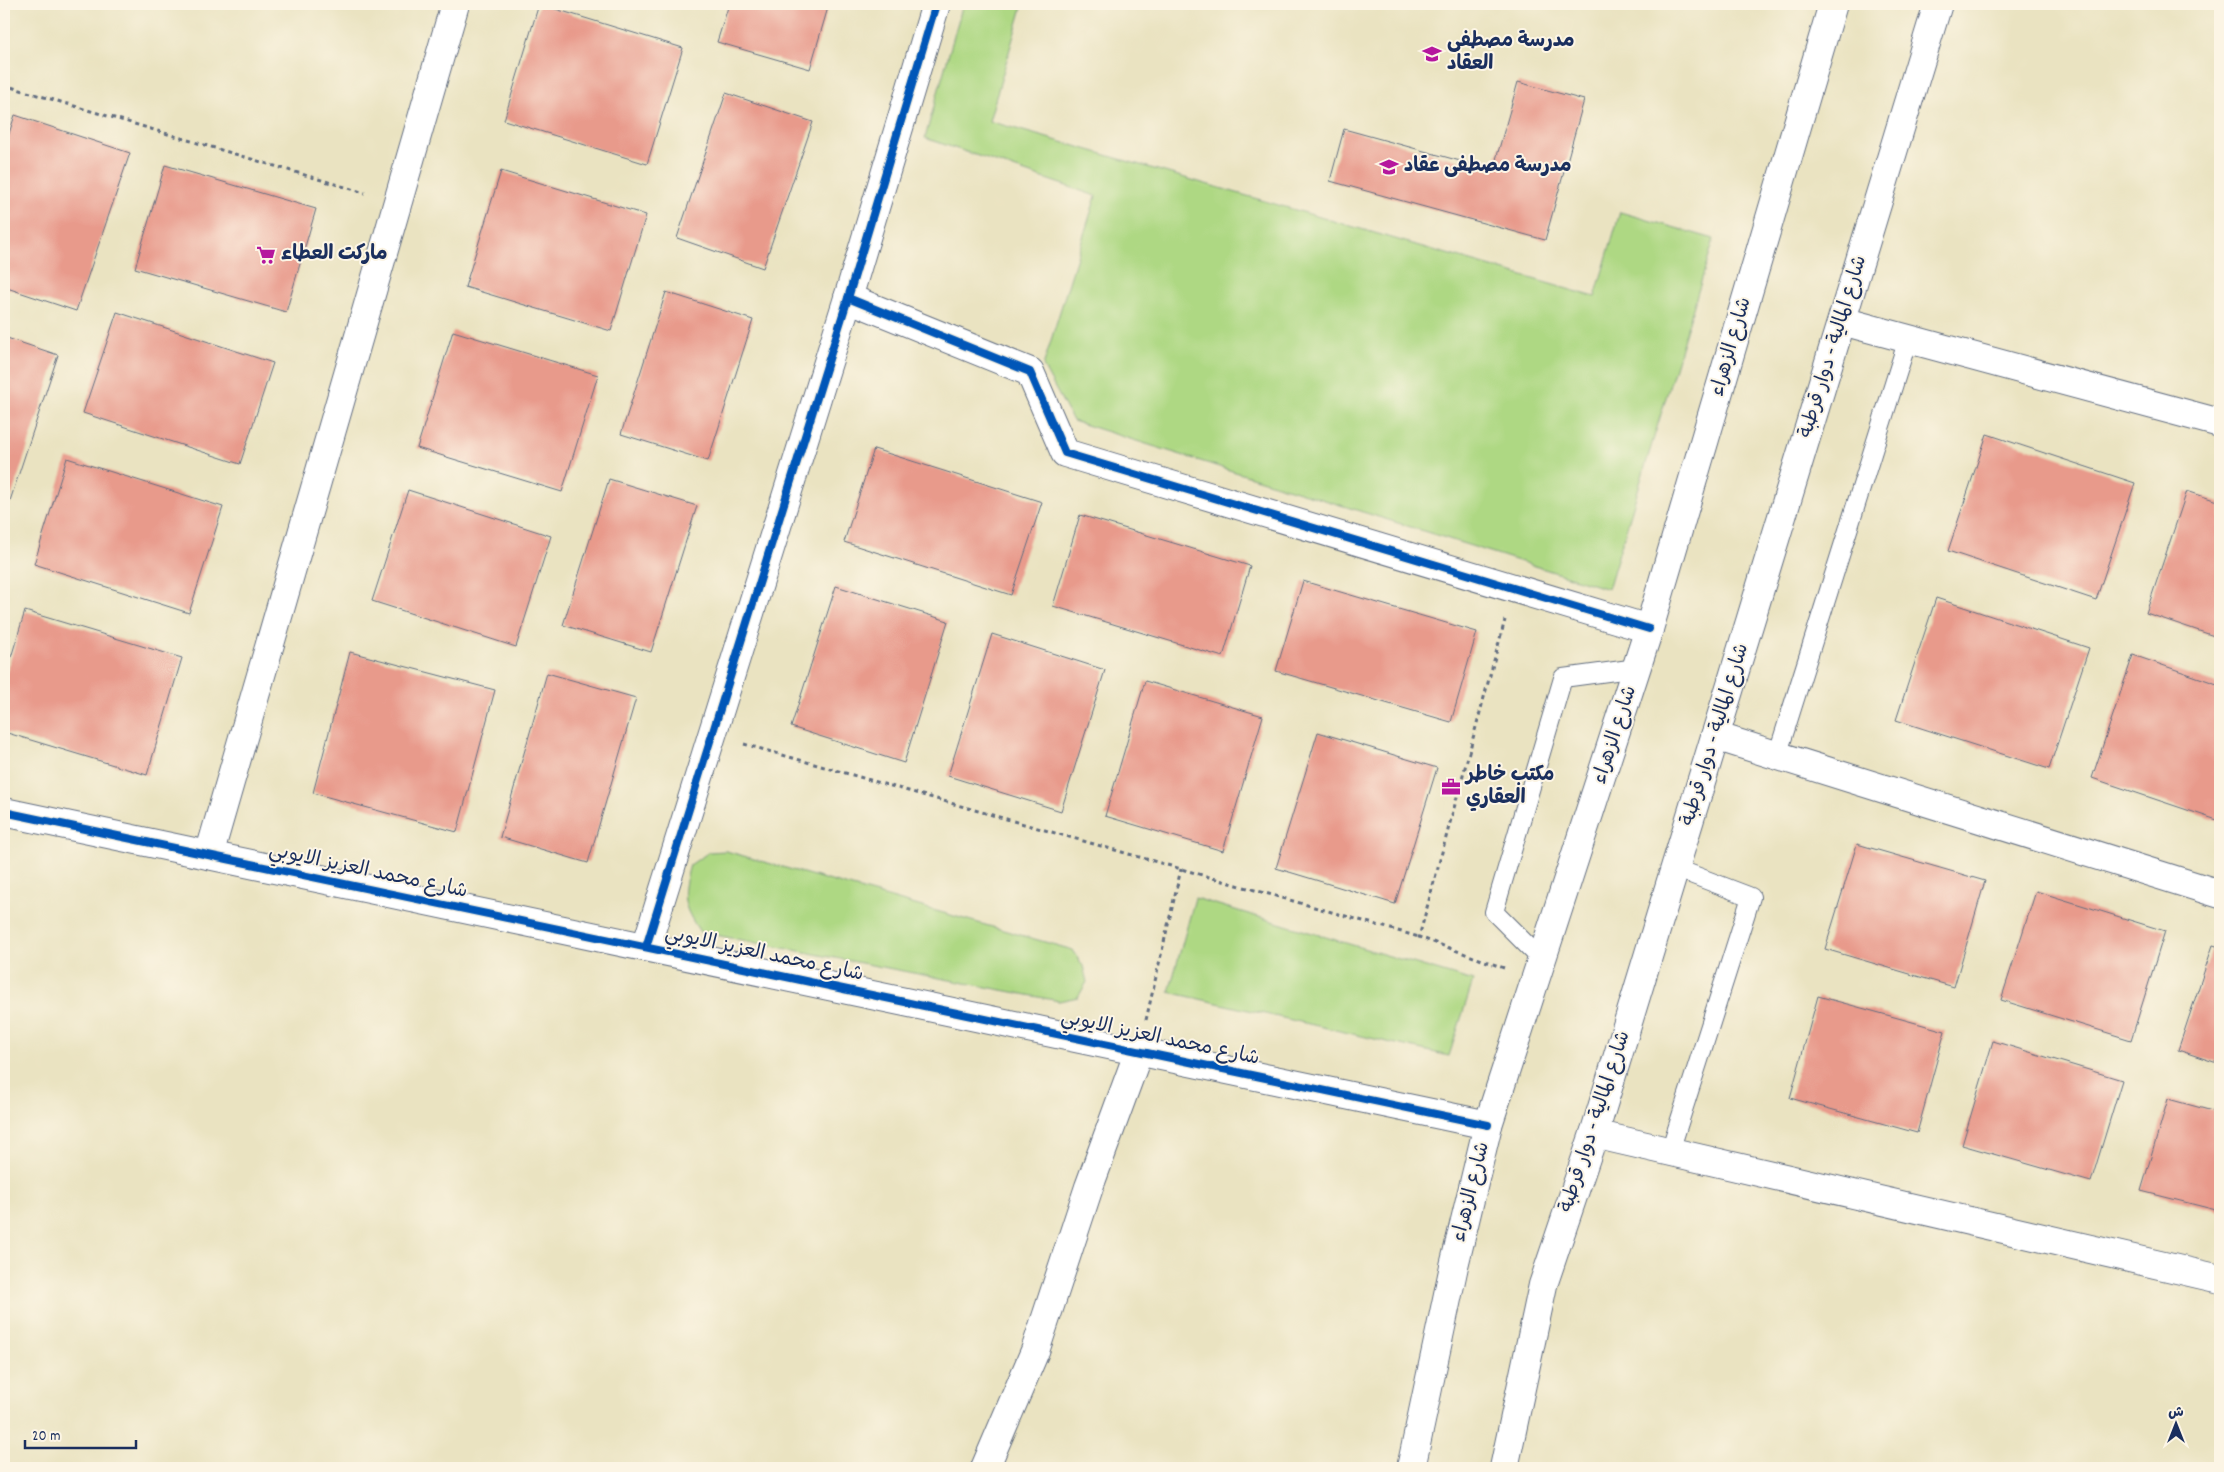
<svg xmlns="http://www.w3.org/2000/svg" width="2224" height="1472" font-family="Dekko,'Playpen Sans Arabic',sans-serif">
<rect width="100%" height="100%" fill="#fcf5e5"/>
<filter id="ink" filterUnits="userSpaceOnUse"><feTurbulence type="fractalNoise" baseFrequency=".02" numOctaves="2"/><feDisplacementMap in="SourceGraphic" scale="10" xChannelSelector="R" yChannelSelector="G"/><feConvolveMatrix kernelMatrix="1 2 1 2 8 2 1 2 1" color-interpolation-filters="sRGB"/></filter>
<filter id="wash" filterUnits="userSpaceOnUse"><feTurbulence type="fractalNoise" baseFrequency=".0096" numOctaves="4" result="noise"/><feDisplacementMap in="SourceGraphic" scale="20" xChannelSelector="R" yChannelSelector="G"/><feGaussianBlur stdDeviation="1.12" result="paint"/><feColorMatrix in="noise" values="0 0 0 0 0 0 0 0 0 0 0 0 0 0 0 0 0 1.4 0 .05"/><feComposite in="paint" operator="in"/></filter>
<g filter="url(#wash)">
<rect width="100%" height="100%" fill="#eae3c1"/>
<!-- green -->
<g fill="#aed883" stroke="#648470">
<path d="M963,4H1023L989,121L1595,297L1620,212L1714,239L1608,589L1073,421L1043,366L1096,196L925,138Z"/>
<path d="M726,851L1073,950L1083,966L1087,982L1078,997L1059,1001L700,932C682,905 681,897 690,865L709,852Z"/>
<path d="M1195,898L1473,981L1449,1056L1169,992Z"/>
</g>
<g id="blocks">
<!-- building -->
<g fill="#e89a8b">
<path d="M539,4L683,48L647,164L504,120Z"/>
<path d="M729,4H829L810,69L717,42Z"/>
<path d="M1518,82L1584,100L1545,240L1330,181L1344,129L1493,170Z"/>
<path d="M726,93L813,122L763,268L677,238Z"/>
<path d="M15,115L130,153L76,311L4,287V149Z"/>
<path d="M165,165L316,209L286,312L135,268Z"/>
<path d="M501,171L646,215L611,331L465,287Z"/>
<path d="M666,292L753,320L708,461L621,434Z"/>
<path d="M117,312L273,363L240,464L83,413Z"/>
<path d="M453,331L598,375L562,492L417,448Z"/>
<path d="M4,337L58,355L6,513H4Z"/>
<path d="M1987,434L2135,483L2096,600L1948,551Z"/>
<path d="M874,449L1042,502L1011,595L844,542Z"/>
<path d="M67,458L223,507L189,613L34,564Z"/>
<path d="M609,479L697,506L651,652L563,625Z"/>
<path d="M408,490L551,536L516,647L372,601Z"/>
<path d="M2187,491L2220,502V638L2146,613Z"/>
<path d="M1080,515L1250,566L1223,657L1053,606Z"/>
<path d="M1303,581L1477,632L1451,722L1276,671Z"/>
<path d="M836,586L948,621L904,763L791,727Z"/>
<path d="M1936,598L2089,648L2049,769L1896,720Z"/>
<path d="M25,611L182,658L147,775L4,732V681Z"/>
<path d="M992,634L1105,670L1061,811L948,776Z"/>
<path d="M350,652L495,690L457,832L313,793Z"/>
<path d="M2133,655L2220,685V821L2092,778Z"/>
<path d="M547,673L636,698L588,863L500,837Z"/>
<path d="M1145,681L1263,716L1223,851L1105,816Z"/>
<path d="M1318,732L1437,768L1395,904L1276,868Z"/>
<path d="M1857,844L1985,881L1954,987L1825,949Z"/>
<path d="M2036,891L2165,931L2131,1040L2001,1000Z"/>
<path d="M2213,945L2220,947V1064L2178,1050Z"/>
<path d="M1818,996L1945,1031L1917,1133L1790,1098Z"/>
<path d="M1993,1041L2122,1080L2091,1182L1962,1145Z"/>
<path d="M2168,1099L2220,1113V1211L2141,1191Z"/>
</g>
</g>
</g>
<g filter="url(#ink)">
<use href="#blocks" fill-opacity="0" stroke="#636e81" stroke-width="1"/>
<g fill="none" stroke-linecap="round" stroke-linejoin="round">
<!-- service casing -->
<g stroke="#636e81" stroke-width="20">
<g id="service">
<path d="M1777,756L1908,339"/>
<path d="M1543,961L1494,912L1563,678L1637,668"/>
<path d="M1670,1151L1751,897L1675,868"/>
</g>
</g>
<!-- minor casing -->
<g stroke="#636e81" stroke-width="30">
<g id="minor">
<path d="M848,298L1030,372L1065,453L1649,629"/>
<path d="M1842,321L2220,423"/>
<path d="M1715,736L2220,894"/>
<path d="M4,812L1488,1125"/>
<path d="M209,855L455,4"/>
<path d="M646,947L848,298L936,4"/>
<path d="M1594,1134L2220,1279"/>
<path d="M985,1468L1035,1351L1089,1187L1139,1051"/>
</g>
</g>
<!-- secondary casing -->
<g stroke="#636e81" stroke-width="30">
<g id="secondary">
<path d="M1411,1468L1454,1266L1488,1125L1649,629L1833,4"/>
<path d="M1504,1468L1543,1285L1594,1134L1938,4"/>
</g>
</g>
<!-- path -->
<g stroke="#636e81" stroke-width="3" stroke-dasharray="4 4" stroke-linecap="butt">
<path d="M4,9L5,4"/>
<path d="M4,85L365,193"/>
<path d="M744,744L1419,937"/>
<path d="M1504,968L1419,937L1505,620"/>
<path d="M1146,1020L1181,869"/>
</g>
<!-- service -->
<use href="#service" stroke="#fff" stroke-width="18"/>
<!-- minor -->
<use href="#minor" stroke="#fff" stroke-width="28"/>
<!-- secondary -->
<use href="#secondary" stroke="#fff" stroke-width="28"/>
<!-- cycleway casing -->
<g stroke="#fcf5e5" stroke-width="11">
<g id="cycleway">
<path d="M848,298L1030,372L1065,453L1649,629"/>
<path d="M4,812L1488,1125"/>
<path d="M646,947L848,298L936,4"/>
</g>
</g>
<!-- cycleway -->
<use href="#cycleway" stroke="#0057b8" stroke-width="8"/>
</g>
</g>
<!-- icons -->
<defs>
<g id="school-bare" transform="scale(1.5)"><path d="M0-5L7-2L0 1L-7-2ZM-4 1L0 2.5L4 1V4Q0 6-4 4Z" fill="#b5179e" stroke="#fcf5e5" stroke-width="2.5" paint-order="stroke"/></g>
<g id="supermarket-bare" transform="scale(1.5)"><path d="M-6-5.5h2.5l.6 2H6L4.5 2H-2.5L-4.4-4H-6ZM-1.5 3.2a1.3 1.3 0 1 0 .1 0ZM3 3.2a1.3 1.3 0 1 0 .1 0Z" fill="#b5179e" stroke="#fcf5e5" stroke-width="2.5" paint-order="stroke"/></g>
<g id="office-bare" transform="scale(1.5)"><path d="M-6-3h4V-5.5h4V-3h4V5H-6ZM-1-4.5V-3h2v-1.5ZM-6 0V1H6V0Z" fill="#b5179e" stroke="#fcf5e5" stroke-width="2.5" paint-order="stroke"/></g>
</defs>
<g fill-rule="evenodd">
<use href="#school-bare" x="1432" y="54"/>
<use href="#school-bare" x="1389" y="167"/>
<use href="#supermarket-bare" x="266" y="255"/>
<use href="#office-bare" x="1451" y="787"/>
</g>
<g text-anchor="middle" dominant-baseline="central" stroke-width="4" stroke-linejoin="round" paint-order="stroke">
<!-- poi labels -->
<g font-size="20" font-weight="bold" fill="#1b2f5e" stroke="#fcf5e5" text-anchor="start">
<text x="1447" y="42">مدرسة مصطفى<tspan x="1447" dy="23">العقاد</tspan></text>
<text x="1404" y="167">مدرسة مصطفى عقاد</text>
<text x="281" y="255">ماركت العطاء</text>
<text x="1466" y="776">مكتب خاطر<tspan x="1466" dy="23">العقاري</tspan></text>
</g>
<!-- street labels -->
<g font-size="20" fill="#1b2f5e" stroke="#fcf5e5">
<text transform="translate(1732 347) rotate(-74)">شارع الزهراء</text>
<text transform="translate(1834 347) rotate(-73)">شارع المالية - دوار قرطبة</text>
<text transform="translate(1616 735) rotate(-72)">شارع الزهراء</text>
<text transform="translate(1716 735) rotate(-73)">شارع المالية - دوار قرطبة</text>
<text transform="translate(368 872) rotate(12)">شارع محمد العزيز الايوبي</text>
<text transform="translate(764 955) rotate(12)">شارع محمد العزيز الايوبي</text>
<text transform="translate(1160 1039) rotate(12)">شارع محمد العزيز الايوبي</text>
<text transform="translate(1596 1122) rotate(-72)">شارع المالية - دوار قرطبة</text>
<text transform="translate(1472 1192) rotate(-76)">شارع الزهراء</text>
</g>
</g>
<!-- margin -->
<rect width="2224" height="1472" fill="none" stroke="#fcf5e5" stroke-width="20"/>
<!-- north arrow -->
<g transform="translate(2176 1424)" stroke="#fcf5e5" stroke-width="4" paint-order="stroke">
<path d="M0-4L9 19L0 12L-9 19Z" fill="#1b2f5e"/>
<text y="-8" font-size="14" font-weight="bold" text-anchor="middle" fill="#1b2f5e">ش</text>
</g>
<!-- scale -->
<path d="M25 1440v8h111v-8" fill="none" stroke="#1b2f5e" stroke-width="2.5"/>
<text x="32" y="1440" font-size="15" fill="#1b2f5e" stroke="#fcf5e5" stroke-width="4" paint-order="stroke">20 m</text>
</svg>
